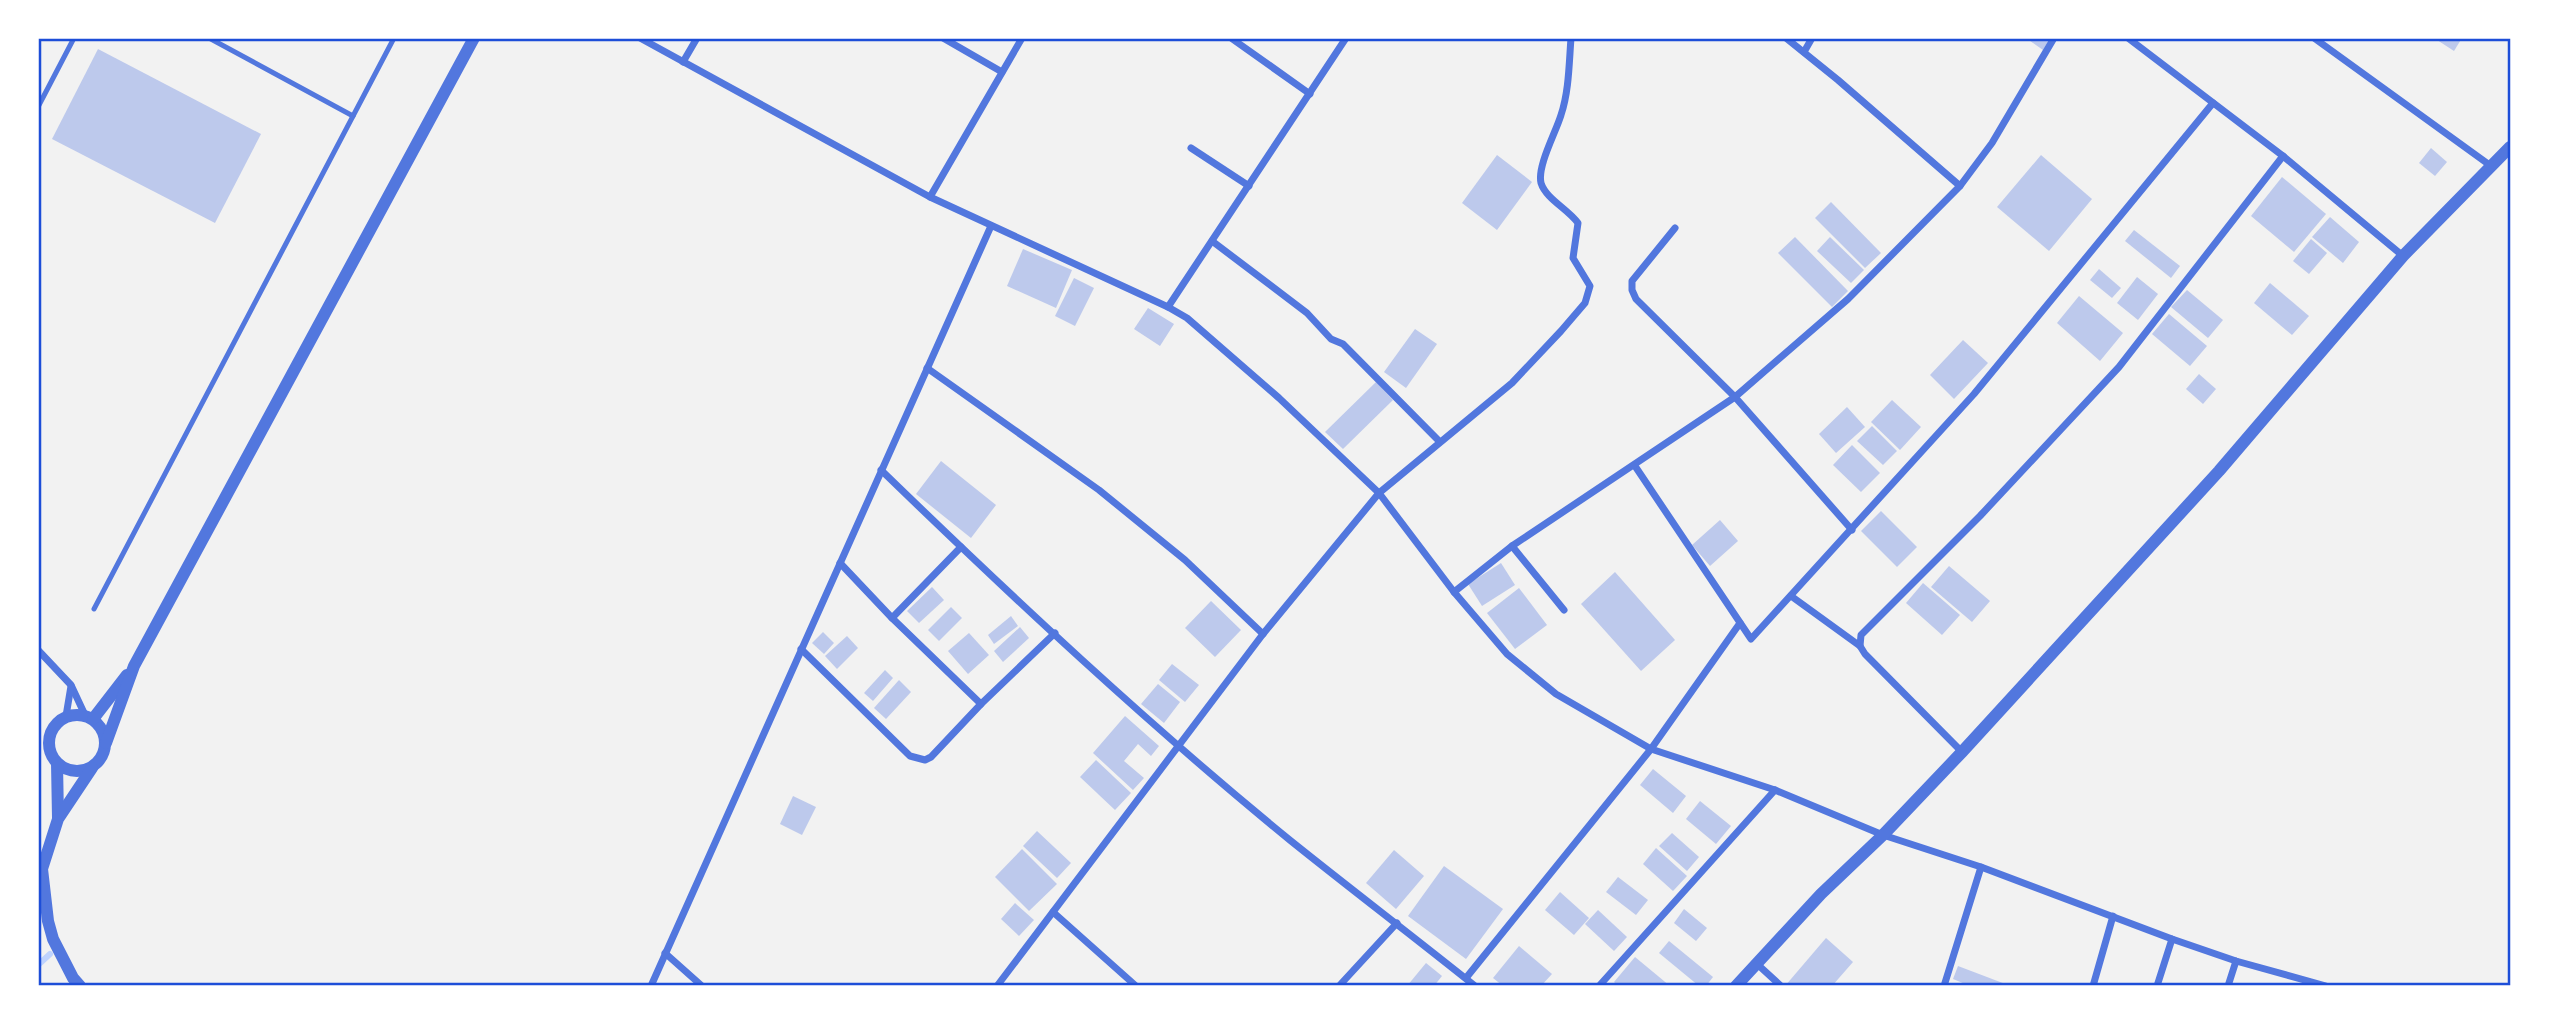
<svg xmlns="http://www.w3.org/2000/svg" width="2549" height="1024" font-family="'Times New Roman',serif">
<rect width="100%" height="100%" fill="#f2f2f2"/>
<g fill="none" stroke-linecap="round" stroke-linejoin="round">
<!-- stream -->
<path stroke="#bfd3fe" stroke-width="6" d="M38,965L50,954"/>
</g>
<!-- building -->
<g fill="#bdc9ec">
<path d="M2026,38H2050L2043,50Z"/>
<path d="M2434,38H2462L2454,51Z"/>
<path d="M98,49L261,134L215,223L52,139Z"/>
<path d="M2431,148L2447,162L2435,176L2419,163Z"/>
<path d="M1497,155L1532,182L1497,230L1462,203Z"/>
<path d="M2041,155L2092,199L2049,251L1997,207Z"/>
<path d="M2282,177L2326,214L2294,252L2251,216Z"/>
<path d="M1831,202L1881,253L1865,268L1815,218Z"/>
<path d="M2330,217L2359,242L2343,263L2312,237Z"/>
<path d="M2134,230L2180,266L2171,278L2125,241Z"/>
<path d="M1795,237L1848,291L1832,307L1778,253Z"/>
<path d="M1830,237L1864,270L1851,283L1817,251Z"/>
<path d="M2311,239L2327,253L2309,274L2293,261Z"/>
<path d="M1023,249L1072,270L1056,308L1007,286Z"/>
<path d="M2099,269L2121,288L2112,298L2090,280Z"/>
<path d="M2137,277L2158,294L2138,320L2117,303Z"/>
<path d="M1074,278L1094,288L1075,326L1055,316Z"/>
<path d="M2270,283L2309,316L2292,335L2254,303Z"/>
<path d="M2187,290L2223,320L2208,338L2171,307Z"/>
<path d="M2079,296L2123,333L2100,361L2057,323Z"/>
<path d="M1148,308L1174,324L1160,346L1134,329Z"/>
<path d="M2169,314L2207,346L2190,366L2152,334Z"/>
<path d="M1415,329L1437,344L1406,388L1384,372Z"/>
<path d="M1963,340L1988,363L1954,399L1930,375Z"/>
<path d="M2199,374L2216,389L2203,404L2186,389Z"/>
<path d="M1376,382L1393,400L1343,449L1325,432Z"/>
<path d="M1892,400L1921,427L1900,450L1871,422Z"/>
<path d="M1847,407L1865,427L1836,453L1819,434Z"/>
<path d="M1872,426L1897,451L1883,465L1857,441Z"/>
<path d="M1852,445L1880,473L1861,492L1833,465Z"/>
<path d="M941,461L996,505L971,538L916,494Z"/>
<path d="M1881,511L1917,547L1897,567L1861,531Z"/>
<path d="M1720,520L1738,541L1710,566L1692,545Z"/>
<path d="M1501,563L1515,585L1482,606L1468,584Z"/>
<path d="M1949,566L1990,601L1972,622L1931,587Z"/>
<path d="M1615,572L1675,640L1641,671L1581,604Z"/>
<path d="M1923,583L1960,615L1942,635L1906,603Z"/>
<path d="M932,587L944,600L919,623L907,611Z"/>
<path d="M1519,588L1547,625L1515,649L1487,613Z"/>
<path d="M1211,601L1241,630L1215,657L1185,628Z"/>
<path d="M951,607L962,618L939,641L928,630Z"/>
<path d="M1011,616L1018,626L994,644L988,635Z"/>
<path d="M1020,627L1029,638L1003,662L994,651Z"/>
<path d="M823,632L834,643L824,654L812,643Z"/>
<path d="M969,633L989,655L968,674L948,651Z"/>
<path d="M847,636L858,648L837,669L825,656Z"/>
<path d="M1172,664L1199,685L1185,702L1159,680Z"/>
<path d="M885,670L893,678L873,701L864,693Z"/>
<path d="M899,680L911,692L886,719L874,708Z"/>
<path d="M1158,684L1180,702L1164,723L1141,704Z"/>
<path d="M1125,716L1159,746L1151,756L1138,744L1124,761L1144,778L1133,790L1093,753Z"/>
<path d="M1096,760L1131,793L1115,810L1080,777Z"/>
<path d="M1653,769L1686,796L1673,813L1640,785Z"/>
<path d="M793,796L816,807L802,835L780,824Z"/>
<path d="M1700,801L1731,826L1716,844L1686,819Z"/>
<path d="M1037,831L1071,863L1057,878L1023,846Z"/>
<path d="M1672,833L1699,857L1687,871L1659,846Z"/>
<path d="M1656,848L1687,876L1673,891L1643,864Z"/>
<path d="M1022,849L1057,884L1029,911L995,877Z"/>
<path d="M1394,850L1424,876L1396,909L1366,883Z"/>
<path d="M1444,866L1503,909L1466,959L1408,916Z"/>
<path d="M1618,877L1648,900L1636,915L1606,892Z"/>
<path d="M1560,892L1589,918L1574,935L1545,910Z"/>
<path d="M1015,903L1034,920L1019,936L1001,919Z"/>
<path d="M1684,909L1707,928L1696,941L1674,923Z"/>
<path d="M1598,910L1627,937L1614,951L1585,924Z"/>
<path d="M1826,938L1853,962L1832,986H1785Z"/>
<path d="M1669,941L1713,977L1706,986H1699L1659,953Z"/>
<path d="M1519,946L1552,974L1541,986H1503L1493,978Z"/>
<path d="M1635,957L1670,986H1618L1614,982Z"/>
<path d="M1426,963L1442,976L1434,986H1407Z"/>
<path d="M1958,966L2008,985V986H1970L1953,979Z"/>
</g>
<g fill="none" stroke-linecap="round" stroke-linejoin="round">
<!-- service -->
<g stroke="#5277de" stroke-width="5">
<path d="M209,38L353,116"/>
<path d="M38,107L74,38"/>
<path d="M94,609L394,38"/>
</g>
<!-- minor -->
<g stroke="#5277de" stroke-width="7">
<path d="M640,38L930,197L1168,307L1187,318L1279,398L1379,493L1454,592L1507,654L1556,694L1651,749L1775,790L1883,835L1981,867L2172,939L2236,961L2326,986"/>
<path d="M943,38L1002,72"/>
<path d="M1231,38L1310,94"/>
<path d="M1786,38L1838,80L1960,186"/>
<path d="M2128,38L2283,156L2403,256"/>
<path d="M2314,38L2491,166"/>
<path d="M1804,52L1812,38"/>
<path d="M683,62L697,38"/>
<path d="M1191,148L1249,186"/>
<path d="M930,197L1022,38"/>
<path d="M1675,228L1632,281V290L1636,299L1735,397L1852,530"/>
<path d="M1212,241L1307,313L1331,339L1343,344L1439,441"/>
<path d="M1168,307L1346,38"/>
<path d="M927,368L1099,490L1185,560L1263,634"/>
<path d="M1635,466L1751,639L1974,394L2213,103"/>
<path d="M881,470C1013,598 1149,725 1291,841C1352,890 1414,937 1475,986"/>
<path d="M1512,546L1564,610"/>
<path d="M840,563L892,618L981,704"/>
<path d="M1454,592L1512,546L1735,397L1848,299L1960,186L1992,143L2054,38"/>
<path d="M1791,596L1860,646"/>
<path d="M892,618L961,547"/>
<path d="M801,649L910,756L925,760L931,757L981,704L1055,633"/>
<path d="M38,650L71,685L85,715"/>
<path d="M66,716L71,686"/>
<path d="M1962,752L1865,654L1860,646L1861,635L1980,516L2119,367L2283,156"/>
<path d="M1053,912L1136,986"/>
<path d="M665,953L702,986"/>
<path d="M1756,963L1781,986"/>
<path d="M1466,978L1651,749L1740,623"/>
<path d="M651,986L991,226"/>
<path d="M997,986L1263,634L1379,493L1512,383L1561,331L1585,303L1590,286L1573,258L1578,223C1568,209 1546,199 1541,183C1537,166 1556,132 1561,115C1569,91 1569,64 1571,38"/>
<path d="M1339,986L1397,923"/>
<path d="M1599,986L1775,790"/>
<path d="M1944,986L1981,867"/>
<path d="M2093,986L2113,916"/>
<path d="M2157,986L2172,939"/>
<path d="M2228,986L2236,961"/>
</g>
<!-- tertiary -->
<g stroke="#5277de" stroke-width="12">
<circle cx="77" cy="743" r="28"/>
<path d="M93,719L127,675"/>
<path d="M106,743L134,666L474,38"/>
<path d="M57,763L58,818"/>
<path d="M80,986L73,978L53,939L48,921L42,869L58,819L92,768"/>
<path d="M1736,986L1821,894L1883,835L1962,752L2219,471L2403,256L2510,147"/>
</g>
</g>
<!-- border -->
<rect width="2549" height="1024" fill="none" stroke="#ffffff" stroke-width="80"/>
<rect x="40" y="40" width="2469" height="944" fill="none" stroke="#1d4ed8" stroke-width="2.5"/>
</svg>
